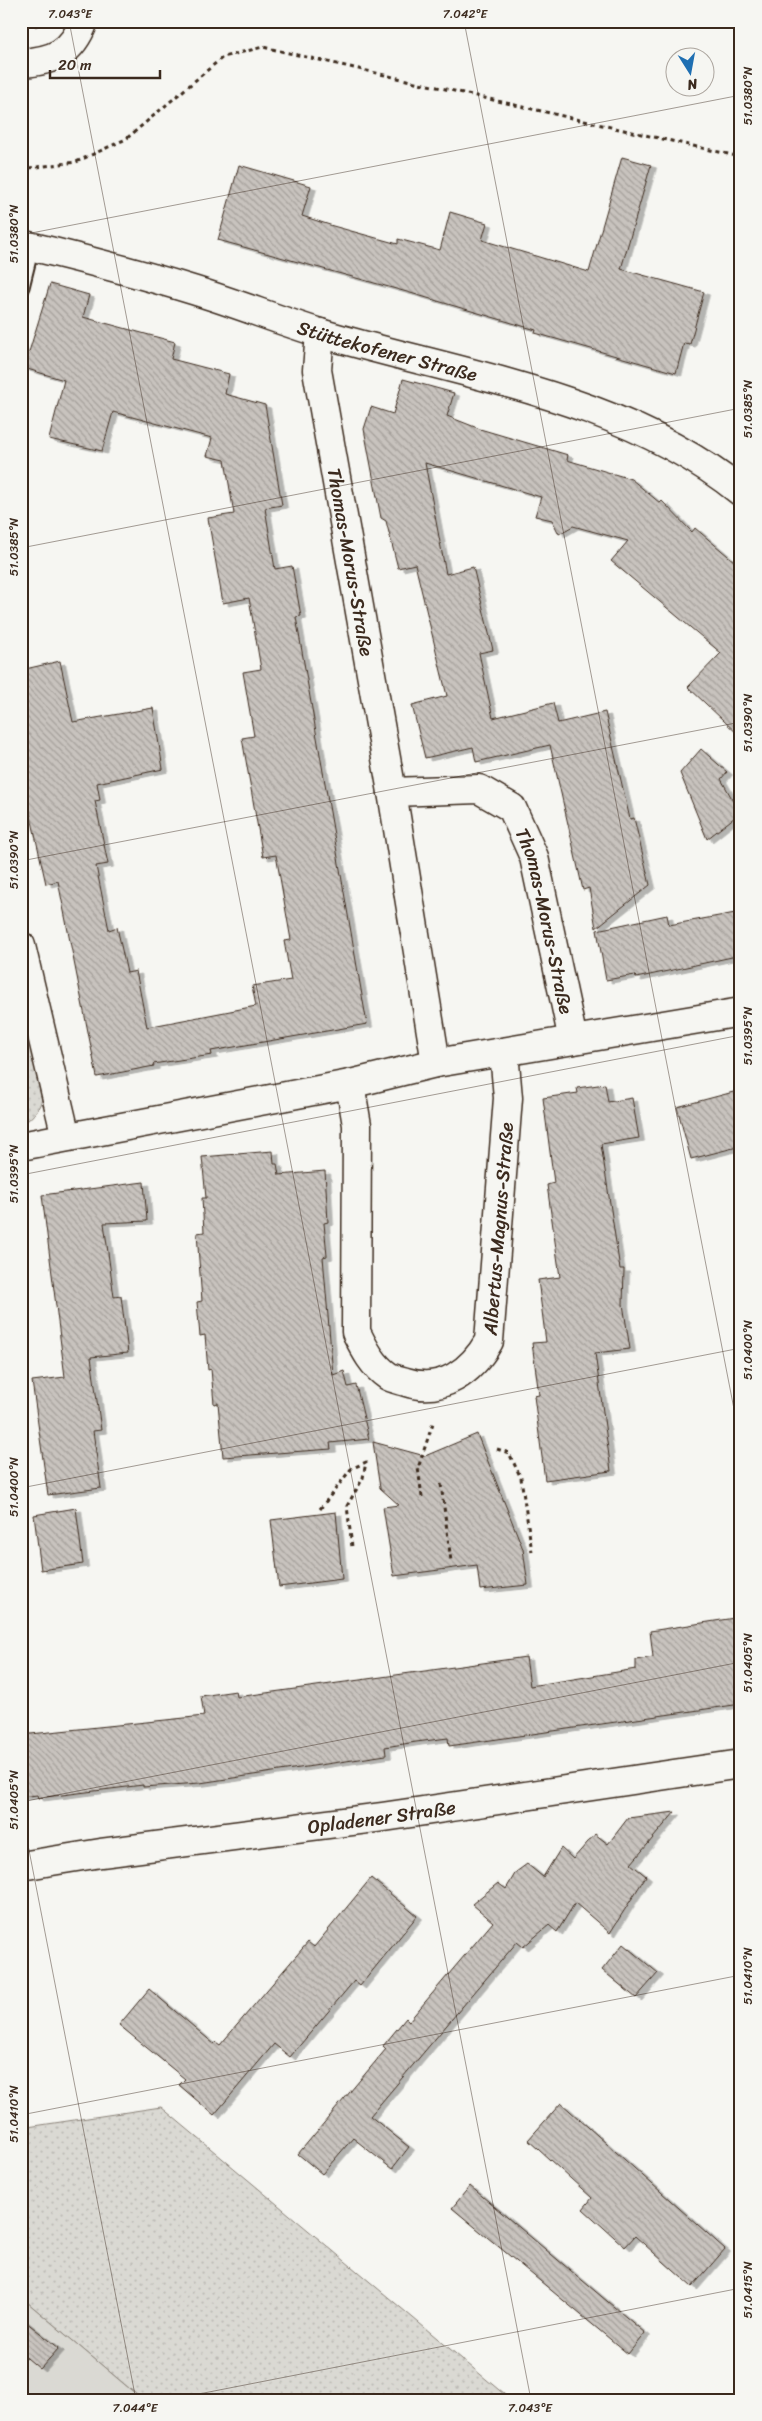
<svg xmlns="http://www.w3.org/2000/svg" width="762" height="2421" font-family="Sriracha,sans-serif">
<defs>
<pattern id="grass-dots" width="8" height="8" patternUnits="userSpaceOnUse" patternTransform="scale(1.25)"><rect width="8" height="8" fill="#dad9d3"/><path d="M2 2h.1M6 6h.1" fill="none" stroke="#bcbab5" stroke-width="1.8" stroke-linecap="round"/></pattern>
<pattern id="building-back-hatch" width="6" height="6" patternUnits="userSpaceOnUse" patternTransform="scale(1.25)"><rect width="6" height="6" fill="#c8c3be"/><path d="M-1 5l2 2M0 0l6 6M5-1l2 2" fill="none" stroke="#a49f9a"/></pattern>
<filter id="shadow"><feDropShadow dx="5.5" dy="3" stdDeviation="0" flood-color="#0004"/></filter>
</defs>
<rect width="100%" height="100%" fill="#f6f6f2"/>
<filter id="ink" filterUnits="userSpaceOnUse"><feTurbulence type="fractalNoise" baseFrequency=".02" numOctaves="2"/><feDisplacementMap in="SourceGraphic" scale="10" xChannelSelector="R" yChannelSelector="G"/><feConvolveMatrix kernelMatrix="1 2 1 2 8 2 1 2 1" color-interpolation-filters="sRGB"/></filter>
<g filter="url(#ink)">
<!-- grass -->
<g fill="url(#grass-dots)" stroke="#8a8278">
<path d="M21,994L44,1089C42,1105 36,1116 21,1125Z"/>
<path d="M161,2107L511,2400H143L21,2297V2128Z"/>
</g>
<!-- green -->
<path fill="#dad9d3" stroke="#8a8278" d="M21,2297L143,2400H21Z"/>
<!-- building -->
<g fill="url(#building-back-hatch)" stroke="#3b2a1e" filter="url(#shadow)">
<path d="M622,157L651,165L621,269L704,292L690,344L684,343L676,373L535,333L536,330L407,292L218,240L239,165L311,186L302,216L333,226L398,244V239L440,250L450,212L487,223L482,240L589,272Z"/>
<path d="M50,284L89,295L83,317L175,342L171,359L229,374L225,394L265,405L282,505L265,508L275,569L292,566L301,616L296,617L367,1024L211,1051L212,1055L153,1064L154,1066L97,1077L58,881L46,884L21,772V670L60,661L73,722L153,708L163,769L97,783L100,800L95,801L108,864L96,866L109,930L117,927L127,973L136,971L147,1027L256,1006L252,986L291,980L284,941L291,940L276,855L263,857L242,738L254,736L243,672L261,669L249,598L223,603L208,518L234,514L225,460L207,456L212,438L113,412L102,451L49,439L64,380L24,368Z"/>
<path d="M403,379L454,393L447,416L480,429L568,455L567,460L631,479L660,503L662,501L692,532L695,528L741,567V737L688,687L721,653L611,561L628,541L573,526L559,534L552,520L535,516L541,497L425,463L446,574L473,567L493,650L479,653L493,718L553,703L558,723L605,712L630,819L634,818L650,885L596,928L589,888L583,890L550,745L476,762L473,747L425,758L412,705L447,696L415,564L398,568L386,521L381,518L364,429L371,407L393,414Z"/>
<path d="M701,749L727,772L721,779L740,813L707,839L680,773Z"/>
<path d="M741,912V955L636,978L635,975L606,980L597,930L667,915L669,925Z"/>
<path d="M605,1084L608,1102L632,1098L639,1138L601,1144L620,1269H624L623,1304L630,1349L595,1353L611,1471L545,1480L534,1396L539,1395L532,1343L546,1342L538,1280L560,1277L547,1185L554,1183L543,1098L578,1093L577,1088Z"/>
<path d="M741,1090V1146L691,1159L677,1107Z"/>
<path d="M273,1151L274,1164H277L279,1175L325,1171L328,1222L324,1223L327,1256L323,1257L333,1375L344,1371L348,1387L356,1385L369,1439L330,1443L331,1449L223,1457L218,1403L214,1404L211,1369L208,1370L205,1335L200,1336L197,1302L202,1301L197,1233L204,1232L202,1198H206L202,1157Z"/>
<path d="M144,1182L147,1221L104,1223L114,1297L121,1296L128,1353L91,1357L101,1430L93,1431L101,1488L48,1495L32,1381L65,1377L42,1195Z"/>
<path d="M477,1434L523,1549L528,1585L480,1590L477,1565L394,1576L383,1507L399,1505L380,1488L373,1442L425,1456Z"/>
<path d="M76,1508L83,1564L41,1570L34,1515Z"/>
<path d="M336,1512L342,1579L279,1587L271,1520Z"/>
<path d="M741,1617V1704L449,1746L448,1738L416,1742L385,1747L386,1755L200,1783L143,1787V1785L38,1798L37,1795L21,1797V1735L204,1716L201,1696L236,1691L237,1697L526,1657L530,1686L636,1669V1660L653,1657L650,1631Z"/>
<path d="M675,1812L631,1864L646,1876L610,1933L575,1903L557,1932L549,1925L523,1947L517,1942L370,2116L409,2147L392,2169L353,2138L322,2174L298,2154L386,2049L383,2046L406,2018L409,2021L493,1922L472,1904L498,1883L506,1889L516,1872L527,1864L543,1877L561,1848L573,1859L595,1834L608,1844L628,1818Z"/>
<path d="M371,1878L417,1916L360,1986L354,1981L290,2057L274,2044L214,2115L179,2085L185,2079L119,2025L149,1989L214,2044L216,2042L220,2045L308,1942L314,1947Z"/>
<path d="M623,1944L658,1973L636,1998L602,1970Z"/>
<path d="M561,2103L725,2249L692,2287L635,2236L625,2247L583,2209L592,2198L528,2140Z"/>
<path d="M470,2186L645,2333L628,2354L452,2208Z"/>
<path d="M21,2318L59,2348L40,2369L21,2353Z"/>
</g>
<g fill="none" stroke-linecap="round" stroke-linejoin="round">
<!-- service casing -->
<g stroke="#3b2a1e" stroke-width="19">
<path id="service" d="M21,287L31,247"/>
</g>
<!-- minor casing -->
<g stroke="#3b2a1e" stroke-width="31">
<g id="minor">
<path d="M21,63C54,61 72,53 84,21"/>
<path id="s1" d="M21,244C80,258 138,273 196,291C238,304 278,320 320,333C461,375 623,396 741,492"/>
<path id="s2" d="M320,333L317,370L392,792"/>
<path d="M21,946L66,1137"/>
<path id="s3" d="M436,1063L392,792L479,789L512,808L534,857L573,1040"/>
<path id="s4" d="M350,1084L357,1125L356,1332C364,1348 372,1365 388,1376C393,1379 400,1380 406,1382C442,1394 472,1371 489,1341L508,1098L504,1052"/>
<path d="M21,1146L350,1084L436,1063L741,1012"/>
<path id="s5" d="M21,1866L101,1853L383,1817L741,1764"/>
</g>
</g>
<!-- path -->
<g stroke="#3b2a1e" stroke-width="3" stroke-dasharray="4 4" stroke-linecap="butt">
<path d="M35,26L42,21"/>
<path d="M21,169L76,162L126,139L223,57L263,47L741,157"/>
<path d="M497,1449L509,1453L521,1478L532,1552"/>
<path d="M441,1484L451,1561"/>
<path d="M422,1497L418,1468L433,1423"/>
<path d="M320,1509L351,1469L366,1462L363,1478L347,1506L352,1547"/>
</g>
<!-- service -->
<use href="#service" stroke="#f6f6f2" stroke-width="15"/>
<!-- minor -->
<use href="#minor" stroke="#f6f6f2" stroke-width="28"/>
</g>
</g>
<!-- ticks -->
<path fill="none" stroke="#3b2a1e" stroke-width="1" stroke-opacity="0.45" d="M69,21L531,2400M464,21L741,1445M21,235L741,95M21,548L741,408M21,861L741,722M21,1175L741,1035M21,1488L741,1348M21,1802L741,1662M21,1809L136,2400M21,2115L741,1975M168,2400L741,2288"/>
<g text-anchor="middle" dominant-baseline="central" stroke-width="4" stroke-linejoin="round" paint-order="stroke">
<!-- street labels -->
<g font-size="19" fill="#3b2a1e" stroke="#f6f6f2">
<text stroke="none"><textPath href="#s1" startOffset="382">Stüttekofener Straße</textPath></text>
<text stroke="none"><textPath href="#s2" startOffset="232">Thomas-Morus-Straße</textPath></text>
<text stroke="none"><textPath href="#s3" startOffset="518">Thomas-Morus-Straße</textPath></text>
<text stroke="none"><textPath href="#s4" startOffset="536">Albertus-Magnus-Straße</textPath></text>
<text stroke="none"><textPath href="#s5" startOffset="364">Opladener Straße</textPath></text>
</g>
</g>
<!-- margin -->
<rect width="762" height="2421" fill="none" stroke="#f6f6f2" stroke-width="55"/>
<!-- north arrow -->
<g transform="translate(690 72) rotate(169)"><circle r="24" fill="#f6f6f2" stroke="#aba49d"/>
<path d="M0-4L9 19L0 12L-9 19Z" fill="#1f6fb2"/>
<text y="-8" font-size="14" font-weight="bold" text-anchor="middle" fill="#3b2a1e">N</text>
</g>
<!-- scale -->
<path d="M50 70v8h110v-8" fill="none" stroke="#3b2a1e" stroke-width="2.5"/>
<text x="58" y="70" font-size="15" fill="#3b2a1e" stroke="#f6f6f2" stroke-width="4" paint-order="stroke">20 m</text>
<rect x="28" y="28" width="706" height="2366" fill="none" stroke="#3b2a1e" stroke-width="2"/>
<g font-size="12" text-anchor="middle" fill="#3b2a1e">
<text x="70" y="18">7.043°E</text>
<text x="465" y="18">7.042°E</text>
<text transform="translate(748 96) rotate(-90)" y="4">51.0380°N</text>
<text transform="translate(14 234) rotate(-90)" y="4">51.0380°N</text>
<text transform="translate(748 409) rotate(-90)" y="4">51.0385°N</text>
<text transform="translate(14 547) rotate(-90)" y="4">51.0385°N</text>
<text transform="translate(748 723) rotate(-90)" y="4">51.0390°N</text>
<text transform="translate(14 860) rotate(-90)" y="4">51.0390°N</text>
<text transform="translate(748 1036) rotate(-90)" y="4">51.0395°N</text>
<text transform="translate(14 1174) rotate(-90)" y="4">51.0395°N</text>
<text transform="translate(748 1350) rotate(-90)" y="4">51.0400°N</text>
<text transform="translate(14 1487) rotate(-90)" y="4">51.0400°N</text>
<text transform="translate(748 1663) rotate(-90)" y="4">51.0405°N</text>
<text transform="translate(14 1800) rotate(-90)" y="4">51.0405°N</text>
<text transform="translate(748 1976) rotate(-90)" y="4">51.0410°N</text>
<text transform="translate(14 2114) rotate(-90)" y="4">51.0410°N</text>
<text transform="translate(748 2290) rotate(-90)" y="4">51.0415°N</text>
<text x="135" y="2412">7.044°E</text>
<text x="530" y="2412">7.043°E</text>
</g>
</svg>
